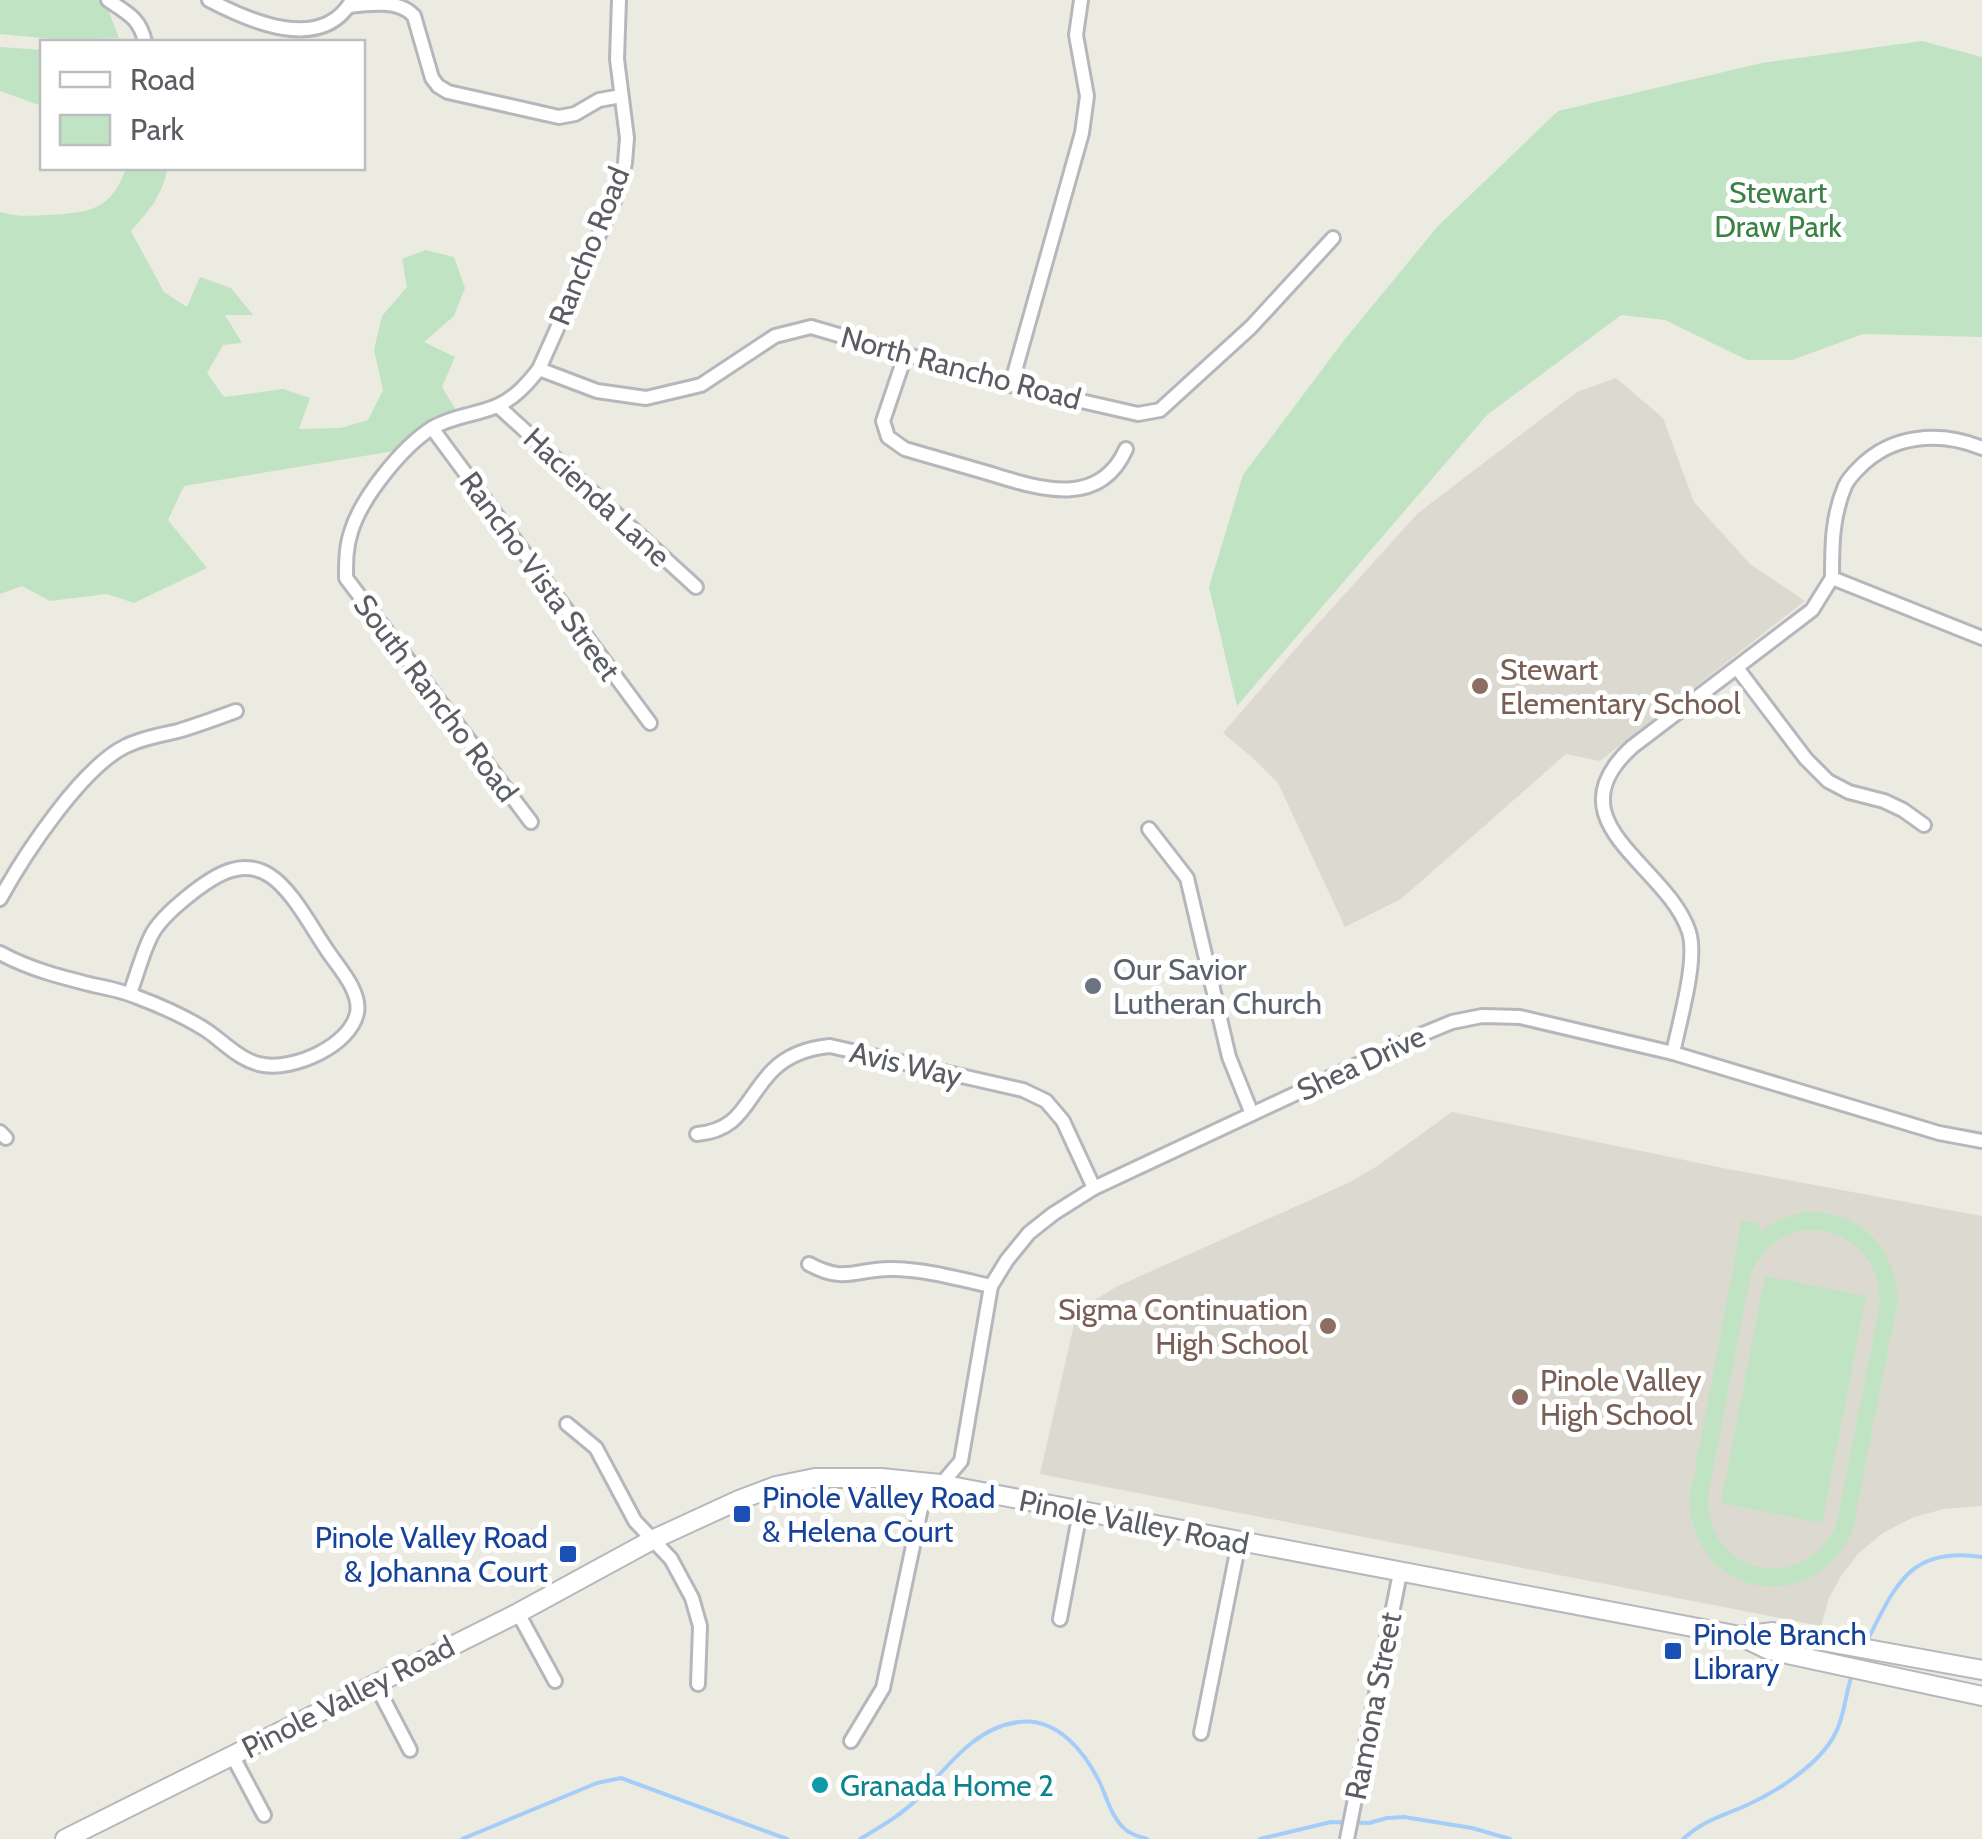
<svg xmlns="http://www.w3.org/2000/svg" width="1982" height="1839" font-family="Cabin,sans-serif">
<rect width="100%" height="100%" fill="#ecebe2"/>
<!-- education -->
<g fill="#dcdad0">
<path d="M1616,378L1663,418L1694,502L1750,564L1805,601L1600,761L1566,754L1401,899L1345,927L1278,783L1254,759L1223,733L1304,639L1418,513L1577,392Z"/>
<path d="M1452,1112L1728,1169L1982,1216V1506L1944,1509L1914,1517L1883,1533L1859,1553L1841,1576L1829,1598L1821,1626L1040,1474L1075,1320L1093,1301L1116,1287L1348,1183L1374,1168Z"/>
</g>
<!-- green -->
<g fill="#c0e3c3" fill-rule="evenodd">
<path d="M0,0H97L107,7L119,38L64,40L0,34Z"/>
<path d="M1922,41L1982,57V337L1863,334L1792,360H1747L1665,320L1621,315L1487,415L1237,706L1209,587L1243,475L1345,339L1438,226L1558,111L1762,63Z"/>
<path d="M0,47L42,50V106L0,91Z"/>
<path d="M126,168H167C164,194 148,212 131,231L164,292L187,307L200,277L231,288L253,315H225L242,343L223,345L207,373L224,397L283,389L310,398L299,429L340,428L368,420L383,390L374,350L382,316L407,287L402,259L426,250L454,257L465,288L454,316L424,342L455,357L442,387L459,415L406,449L184,486L168,520L207,568L134,603L107,594L50,601L22,586L0,594V212C17,217 31,216 49,215C90,212 111,211 126,168Z"/>
<path d="M1803,1212C1860,1210 1895,1245 1898,1300L1852,1533C1810,1619 1695,1597 1689,1501L1742,1220L1760,1224L1759,1232L1778,1220ZM1805,1230C1852,1228 1884,1263 1879,1309L1836,1526C1799,1600 1699,1571 1709,1490L1751,1273C1762,1249 1780,1235 1805,1230Z"/>
<path d="M1765,1276L1866,1296L1822,1523L1721,1503Z"/>
</g>
<g fill="none" stroke-linecap="round" stroke-linejoin="round">
<!-- stream -->
<g stroke="#a5cdf9" stroke-width="4">
<path d="M1866,1643C1895,1587 1908,1546 1982,1557"/>
<path d="M462,1839L597,1783L621,1778L787,1839"/>
<path d="M860,1839C880,1827 900,1816 917,1799C946,1769 974,1727 1019,1722C1057,1717 1085,1752 1100,1783C1107,1798 1112,1819 1126,1830C1131,1834 1140,1837 1147,1839"/>
<path d="M1260,1839L1331,1822L1369,1823L1387,1818L1404,1817L1472,1828L1510,1839"/>
<path d="M1683,1839C1704,1820 1720,1817 1745,1806C1775,1793 1820,1764 1835,1734C1845,1716 1845,1694 1852,1675"/>
</g>
<!-- minor casing -->
<g stroke="#b5b7bc" stroke-width="18">
<g id="minor">
<path d="M108,0C127,13 140,18 145,42"/>
<path d="M209,0C249,21 320,53 351,2"/>
<path d="M349,6C372,3 400,0 414,16L432,78L438,86L448,92L559,117L575,114L599,100L621,96"/>
<path d="M905,356L883,421L888,437L905,449C932,457 960,465 988,473C1037,488 1099,510 1126,449"/>
<path d="M539,369L597,391L646,398L701,385L775,336L811,327L1011,385L1138,414L1160,410L1251,327L1333,238"/>
<path d="M1011,385L1082,133L1087,96L1076,35L1081,0"/>
<path d="M498,406L696,587"/>
<path d="M432,428L650,723"/>
<path d="M1832,578C1832,545 1832,517 1845,486C1848,479 1854,473 1859,468C1892,434 1940,431 1982,448"/>
<path d="M1832,578L1982,638"/>
<path d="M1737,668L1806,759L1828,781L1849,792L1884,801L1903,810L1924,825"/>
<path d="M531,822L346,578C346,562 346,547 351,532C361,498 402,447 432,428C454,415 478,415 499,405C516,397 528,383 539,369L618,192L625,163L627,138L617,59L619,0"/>
<path d="M1149,829L1187,878L1229,1057L1252,1114"/>
<path d="M0,899C24,855 82,767 126,746C142,738 161,735 178,731C198,725 217,718 236,711"/>
<path d="M0,953C29,969 61,977 93,985C108,988 123,991 137,997C161,1006 184,1016 206,1030C224,1042 241,1062 264,1065C294,1070 350,1046 357,1013C361,992 340,969 329,953C312,929 293,890 269,875C258,868 244,866 232,870C209,876 161,915 151,936C142,954 137,975 130,993"/>
<path d="M1673,1053C1679,1023 1698,960 1689,932C1667,864 1549,823 1632,747L1812,610L1832,578"/>
<path d="M0,1132L6,1138"/>
<path d="M697,1134C743,1130 745,1098 773,1070C788,1055 809,1048 830,1046L1023,1090L1046,1101L1063,1121L1094,1188"/>
<path d="M809,1264C847,1285 858,1267 895,1269C928,1270 959,1279 991,1286"/>
<path d="M567,1424L596,1448L635,1521L671,1559L692,1598L700,1626L698,1684"/>
<path d="M518,1613L555,1681"/>
<path d="M1060,1619L1080,1512"/>
<path d="M375,1683L410,1750"/>
<path d="M1201,1733L1239,1542"/>
<path d="M851,1741L883,1688L921,1508L961,1461L991,1286L1007,1260L1029,1233L1053,1214L1094,1188L1423,1034L1452,1022L1482,1016L1520,1017L1673,1053L1939,1133L1982,1141"/>
<path d="M232,1755L264,1815"/>
<path d="M1347,1839L1400,1573"/>
</g>
</g>
<!-- secondary casing -->
<g stroke="#b6b8be" stroke-width="22">
<g id="secondary">
<path d="M1741,1636L1773,1632L1982,1670"/>
<path d="M65,1839L518,1613L652,1540L739,1500L776,1486L815,1478H881L940,1484L1740,1636L1769,1650L1982,1696"/>
</g>
</g>
<!-- minor -->
<use href="#minor" stroke="#fff" stroke-width="12"/>
<!-- secondary -->
<use href="#secondary" stroke="#fff" stroke-width="18"/>
</g>
<!-- markers -->
<g fill="#8d6e63" stroke="#fff" stroke-width="4">
<circle cx="1480" cy="686" r="10"/>
<circle cx="1328" cy="1326" r="10"/>
<circle cx="1520" cy="1397" r="10"/>
</g>
<circle fill="#6b7280" stroke="#fff" stroke-width="4" cx="1093" cy="986" r="10"/>
<g fill="#1a4fb4" stroke="#fff" stroke-width="4">
<rect x="732" y="1504" width="20" height="20" rx="5"/>
<rect x="558" y="1544" width="20" height="20" rx="5"/>
<rect x="1663" y="1641" width="20" height="20" rx="5"/>
</g>
<circle fill="#0f9aa8" stroke="#fff" stroke-width="4" cx="820" cy="1785" r="10"/>
<g text-anchor="middle" dominant-baseline="central" stroke-width="10" stroke-linejoin="round" paint-order="stroke">
<!-- park labels -->
<g font-size="30" fill="#3a8243" stroke="#fff">
<text x="1778" y="192">Stewart<tspan x="1778" dy="34">Draw Park</tspan></text>
</g>
<!-- street labels -->
<g font-size="30" fill="#5a5d62" stroke="#fff">
<text transform="translate(589 246) rotate(-68)">Rancho Road</text>
<text transform="translate(961 368) rotate(15)">North Rancho Road</text>
<text transform="translate(597 497) rotate(43)">Hacienda Lane</text>
<text transform="translate(540 576) rotate(54)">Rancho Vista Street</text>
<text transform="translate(436 698) rotate(53)">South Rancho Road</text>
<text transform="translate(1361 1063) rotate(-25)">Shea Drive</text>
<text transform="translate(906 1064) rotate(13)">Avis Way</text>
<text transform="translate(1134 1522) rotate(11)">Pinole Valley Road</text>
<text transform="translate(348 1697) rotate(-27)">Pinole Valley Road</text>
<text transform="translate(1373 1706) rotate(-79)">Ramona Street</text>
</g>
<!-- education labels -->
<g font-size="30" fill="#785e54" stroke="#fff" text-anchor="start">
<text x="1500" y="669">Stewart<tspan x="1500" dy="34">Elementary School</tspan></text>
<text x="1308" y="1309" text-anchor="end">Sigma Continuation<tspan x="1308" dy="34">High School</tspan></text>
<text x="1540" y="1380">Pinole Valley<tspan x="1540" dy="34">High School</tspan></text>
</g>
<!-- worship labels -->
<g font-size="30" fill="#5b616d" stroke="#fff" text-anchor="start">
<text x="1113" y="969">Our Savior<tspan x="1113" dy="34">Lutheran Church</tspan></text>
</g>
<!-- transit labels -->
<g font-size="30" fill="#164399" stroke="#fff" text-anchor="start">
<text x="762" y="1497">Pinole Valley Road<tspan x="762" dy="34">&amp; Helena Court</tspan></text>
<text x="548" y="1537" text-anchor="end">Pinole Valley Road<tspan x="548" dy="34">&amp; Johanna Court</tspan></text>
<text x="1693" y="1634">Pinole Branch<tspan x="1693" dy="34">Library</tspan></text>
</g>
<!-- culture labels -->
<g font-size="30" fill="#0d838f" stroke="#fff" text-anchor="start">
<text x="840" y="1785">Granada Home 2</text>
</g>
</g>
<!-- legend -->
<rect x="40" y="40" width="325" height="130" fill="#ffffff" stroke="#bdbec0" stroke-width="2.5"/>
<rect x="60" y="72" width="50" height="15" fill="#ffffff" stroke="#bdbec0" stroke-width="2.5"/>
<text x="130" y="90" font-size="30" fill="#5a5d62">Road</text>
<rect x="60" y="115" width="50" height="30" fill="#c0e3c3" stroke="#bdbec0" stroke-width="2.5"/>
<text x="130" y="140" font-size="30" fill="#5a5d62">Park</text>
</svg>
